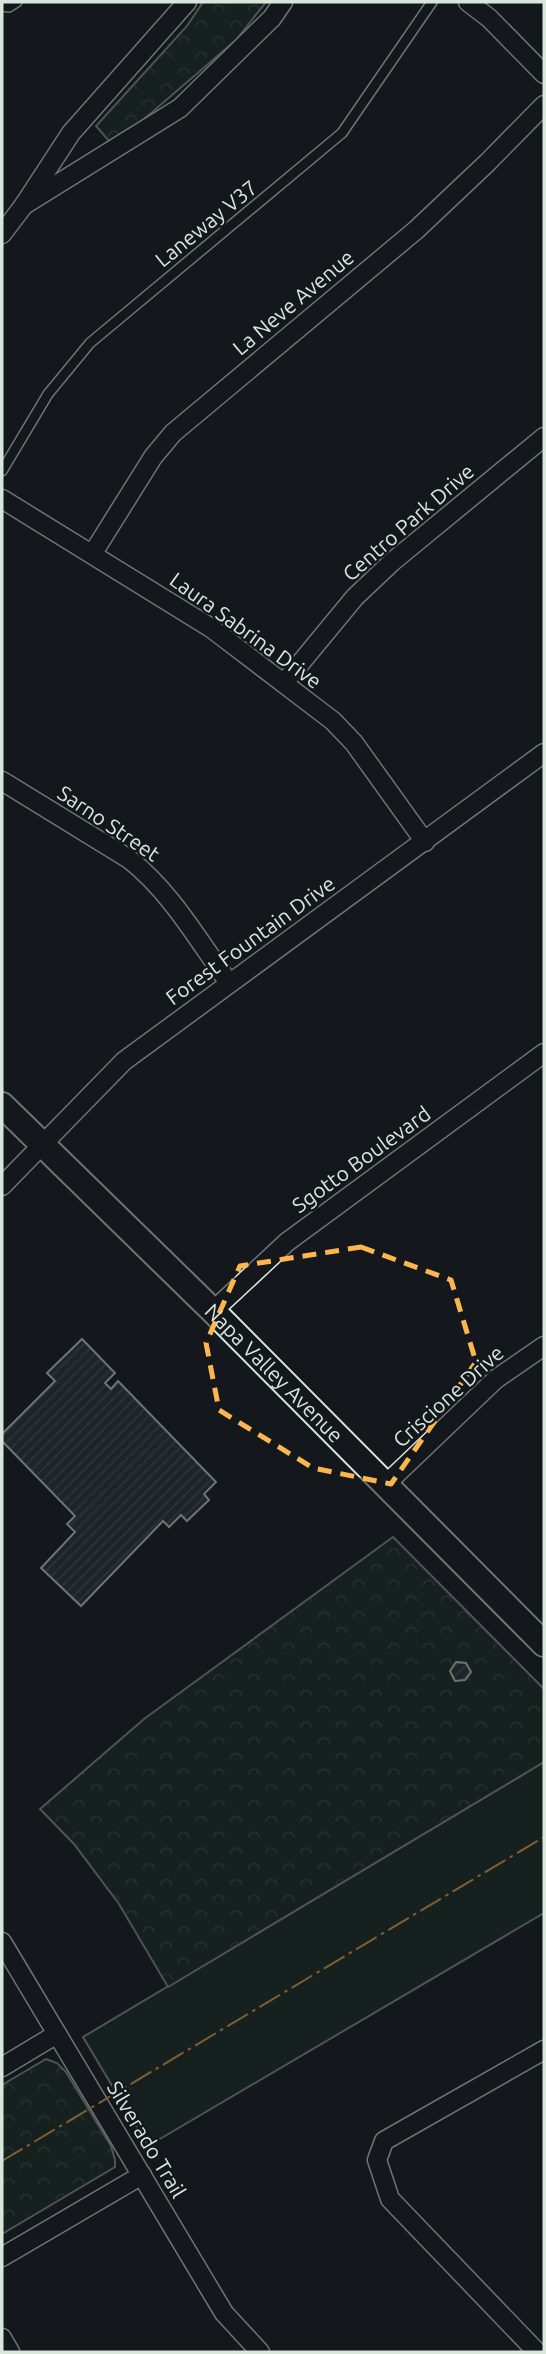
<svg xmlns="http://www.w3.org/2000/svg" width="546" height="2354" font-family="Ubuntu,sans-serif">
<defs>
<pattern id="park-crowns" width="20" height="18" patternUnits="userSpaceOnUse" patternTransform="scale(1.75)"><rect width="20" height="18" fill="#1a2d24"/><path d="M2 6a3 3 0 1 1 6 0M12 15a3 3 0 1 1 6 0" fill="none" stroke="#3b4b43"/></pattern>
<pattern id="building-hatch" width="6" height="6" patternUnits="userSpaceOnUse" patternTransform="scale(1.75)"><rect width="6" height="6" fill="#2c363c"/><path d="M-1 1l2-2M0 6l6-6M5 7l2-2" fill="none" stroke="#4a5358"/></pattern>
</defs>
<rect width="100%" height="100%" fill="#14181c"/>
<!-- grass -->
<path fill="#1a2d24" stroke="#939e99" stroke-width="2" d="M544,1762V1913L148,2146L83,2037Z"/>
<!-- park -->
<g fill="url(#park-crowns)" stroke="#939e99" stroke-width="2">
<path d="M203,2H266L236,40L143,120L109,141L96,126L187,26Z"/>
<path d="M393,1537L544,1689V1762L168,1987L119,1904L74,1844L40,1809L144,1719Z"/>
<path d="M46,2059L57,2063L66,2072L111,2146L115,2160V2167L2,2234V2085Z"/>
</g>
<!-- building -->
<g fill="url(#building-hatch)" stroke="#d8e6dc" stroke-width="2">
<path d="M82,1339L115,1373L105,1383L111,1389L118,1381L216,1482L204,1494L209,1500L187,1521L181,1515L169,1527L163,1521L81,1606L41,1568L75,1532L67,1524L75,1516L2,1441V1434L55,1381L47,1373Z"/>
<path d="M456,1662L466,1663L471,1672L465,1680L455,1681L450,1671Z"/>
</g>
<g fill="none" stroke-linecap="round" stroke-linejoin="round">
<!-- lane casing -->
<g stroke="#d8e6dc" stroke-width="12">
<g id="lane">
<path d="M2,6L9,7L17,2"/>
<path d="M2,471L48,394L90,343L342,133L432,2"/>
</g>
</g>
<!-- street casing -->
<g stroke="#d8e6dc" stroke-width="21">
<g id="street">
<path d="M468,2L489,18L544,74"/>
<path d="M24,205L180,108L272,18L283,2"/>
<path d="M2,234L24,205L71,133L187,2"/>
<path d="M2,499L211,628L333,721L354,743L425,842"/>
<path d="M93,553L153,457L173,433L416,230L487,163L544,105"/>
<path d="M284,683L355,597L392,562L544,437"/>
<path d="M2,781L129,859C171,892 198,940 229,983"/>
<path d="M2,1186L124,1061L544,753"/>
<path d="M213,1311L287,1242L544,1053"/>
<path d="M386,1484L496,1379L544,1346"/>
<path d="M2,1942L224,2313L260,2352"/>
<path d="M2,2067L57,2034"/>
<path d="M2,2257L142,2175"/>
<path d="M2,2338L10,2352"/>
<path d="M537,2352L390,2199L377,2160L384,2141L544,2050"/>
</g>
</g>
<!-- secondary casing -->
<g stroke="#d8e6dc" stroke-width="28">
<g id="secondary">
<path id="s1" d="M2,1105L213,1311L544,1644"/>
</g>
</g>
<!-- lane -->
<use href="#lane" stroke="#14181c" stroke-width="9"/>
<!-- street -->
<use href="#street" stroke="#14181c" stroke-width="18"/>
<!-- secondary -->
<use href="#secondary" stroke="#14181c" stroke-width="24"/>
<!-- power -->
<path stroke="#ffb74d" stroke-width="2" stroke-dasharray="24 5 3.5 5" stroke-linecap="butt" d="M2,2161L544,1837"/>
</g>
<!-- marked area -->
<path d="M0 0H546V2354H0ZM361,1247L451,1280L476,1362L391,1484L313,1468L219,1410L206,1343L240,1266Z" fill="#14181c" fill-opacity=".55" fill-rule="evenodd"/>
<path fill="none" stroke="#ffb74d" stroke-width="5" stroke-dasharray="14 9" stroke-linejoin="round" d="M361,1247L451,1280L476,1362L391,1484L313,1468L219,1410L206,1343L240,1266Z"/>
<g text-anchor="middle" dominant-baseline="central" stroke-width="5" stroke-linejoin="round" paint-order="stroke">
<!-- street labels -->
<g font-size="21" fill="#d8e6dc" stroke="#14181c">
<text transform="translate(206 223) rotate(-39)">Laneway V37</text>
<text transform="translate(293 302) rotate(-40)">La Neve Avenue</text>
<text transform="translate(408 522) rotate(-41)">Centro Park Drive</text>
<text transform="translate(246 630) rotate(36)">Laura Sabrina Drive</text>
<text transform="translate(109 823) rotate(34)">Sarno Street</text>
<text transform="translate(250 940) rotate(-36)">Forest Fountain Drive</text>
<text transform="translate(361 1159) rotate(-36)">Sgotto Boulevard</text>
<text stroke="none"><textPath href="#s1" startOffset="382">Napa Valley Avenue</textPath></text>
<text transform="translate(448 1396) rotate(-42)">Criscione Drive</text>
<text transform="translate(147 2139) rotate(59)">Silverado Trail</text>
</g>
</g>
<!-- border -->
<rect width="546" height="2354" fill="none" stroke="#d8e6dc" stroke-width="7"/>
</svg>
